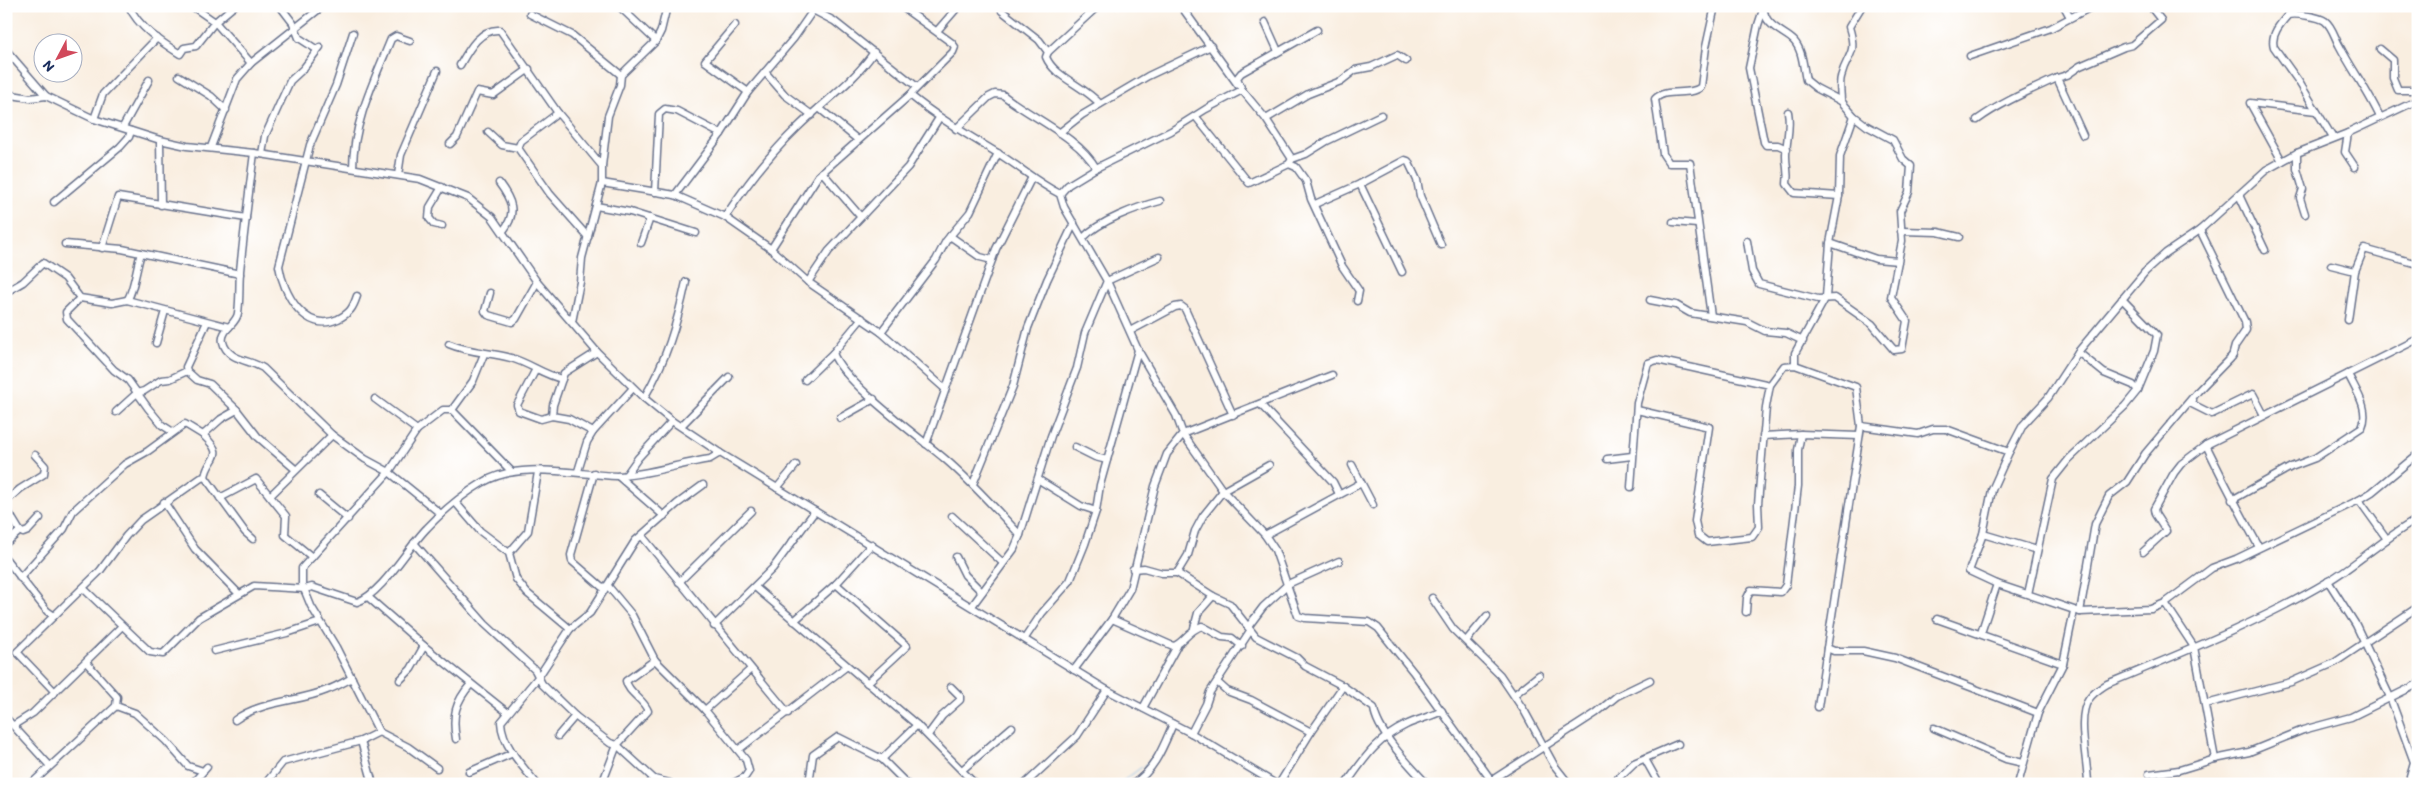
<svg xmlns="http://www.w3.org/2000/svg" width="2424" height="790" font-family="Itim,sans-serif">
<rect width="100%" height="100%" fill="#fff"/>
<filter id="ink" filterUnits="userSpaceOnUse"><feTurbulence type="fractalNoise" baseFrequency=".02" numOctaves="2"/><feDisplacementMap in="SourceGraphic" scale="10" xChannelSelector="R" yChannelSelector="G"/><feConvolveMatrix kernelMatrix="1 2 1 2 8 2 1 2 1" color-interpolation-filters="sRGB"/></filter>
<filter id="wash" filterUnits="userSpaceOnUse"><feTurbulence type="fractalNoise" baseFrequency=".0096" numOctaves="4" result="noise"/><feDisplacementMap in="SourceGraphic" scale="20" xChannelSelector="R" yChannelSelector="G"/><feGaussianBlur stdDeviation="1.12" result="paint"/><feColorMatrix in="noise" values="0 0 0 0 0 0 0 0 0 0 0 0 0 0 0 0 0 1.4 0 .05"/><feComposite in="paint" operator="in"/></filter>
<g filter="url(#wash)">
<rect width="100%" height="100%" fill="#f9eee0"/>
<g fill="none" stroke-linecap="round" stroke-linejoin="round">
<!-- stream -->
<g stroke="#70b3e5" stroke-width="1">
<path d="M2412,777L2418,774"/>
<path d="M1119,784L1150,761"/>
<path d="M2404,784L2409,780"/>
</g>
</g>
</g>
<g filter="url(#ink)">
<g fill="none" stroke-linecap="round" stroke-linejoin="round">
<!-- minor casing -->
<g stroke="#69728c" stroke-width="9">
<g id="minor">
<path d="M129,6C138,27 161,42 180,54L184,48L196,46L215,22L234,6"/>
<path d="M192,6L215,22L251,63"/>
<path d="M280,6L293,23L299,38L316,49"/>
<path d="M619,6L656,41"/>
<path d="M1181,6L1238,85"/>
<path d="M2064,6L2070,17"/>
<path d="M813,10L834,21L916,86"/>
<path d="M1763,10L1758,25L1749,68L1764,142L1766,145H1778L1787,149"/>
<path d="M1002,11L1039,40L1048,52L1046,57C1054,77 1083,85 1100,104"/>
<path d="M530,14L572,35L621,75"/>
<path d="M1265,22L1278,51"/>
<path d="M735,25L705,61L748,92"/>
<path d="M937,31L957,8"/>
<path d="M353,33L336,85L310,145L279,266C283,293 305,334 338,319C350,313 353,308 357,296"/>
<path d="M2380,49L2393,60V78L2398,90H2418"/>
<path d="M6,50L46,96L94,119L160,140L187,146L254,153L420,179L468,198L492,217L537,282L597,352L644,398L672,421L720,453L1107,690L1191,733L1276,784"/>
<path d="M1048,52L1098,6"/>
<path d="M1970,56L2051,28L2093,6"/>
<path d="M460,65C468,51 480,28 500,30L558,113L602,166"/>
<path d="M765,72L785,95L812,115"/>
<path d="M179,76L211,96L226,110"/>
<path d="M1242,90L1237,78L1241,73L1317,30"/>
<path d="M6,94L30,98L46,96"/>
<path d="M910,95C938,118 968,135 999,154C1020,167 1038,183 1060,194L1064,207L1107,281L1138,350L1176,415L1183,434L1223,491L1265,535L1275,550L1298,616L1305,618L1369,622L1378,628L1414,673L1494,784"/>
<path d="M2418,100L2348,133L2297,153L2266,170L2200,230L2166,253L2145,272L2078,352L2048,398L2023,425L2009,452L1992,490L1983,534L1969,571L1997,584L2080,612L2151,609L2165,603L2212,568L2236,559L2359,500L2372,492L2418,454"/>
<path d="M1841,101C1841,94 1839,84 1841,77C1847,53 1858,56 1849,27L1862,6"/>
<path d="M819,108L858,140"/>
<path d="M1788,112C1791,127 1786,141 1786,156C1786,168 1789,172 1787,184L1794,193L1839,196"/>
<path d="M1196,117L1249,183L1289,164"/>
<path d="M94,119L103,94L157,38"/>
<path d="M1266,119L1308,94L1341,81L1355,70L1371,67L1397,55L1406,61"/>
<path d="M1977,120C2002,102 2029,91 2057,78"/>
<path d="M123,127L149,80"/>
<path d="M956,129L989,97L995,94L1003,95C1030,117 1079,137 1096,168"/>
<path d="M488,132L502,145L518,148L550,194L588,237"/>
<path d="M1059,133L1082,115L1148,76L1211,46"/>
<path d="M2348,133L2345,152L2355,167"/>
<path d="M2083,135L2057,78L2067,75L2080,66L2124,47L2132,45L2161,20L2150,6"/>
<path d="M2333,138L2299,82L2274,47C2270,35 2281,23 2288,15C2295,13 2320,17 2325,21C2332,26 2335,38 2339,45C2352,70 2368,91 2380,117"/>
<path d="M160,140L161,205"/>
<path d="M450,144L457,137L477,92L493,95L529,69"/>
<path d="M211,147L237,79L251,63L323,6"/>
<path d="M518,148L521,141L558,113"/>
<path d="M254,153C249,192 244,231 240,271C239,285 240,299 238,313C237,324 220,330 223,342C227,360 250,360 263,368L332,435L365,459L389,472L441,514"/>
<path d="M2297,153V169L2303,189L2300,198L2305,214"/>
<path d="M262,154L265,136L290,81L303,69L320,47"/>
<path d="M1292,159L1289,164L1296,167L1306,181L1311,199L1342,266L1359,291L1357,301"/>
<path d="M2282,161L2250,103L2316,111"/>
<path d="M353,168C353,123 374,81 391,39L396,36L410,41"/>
<path d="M822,172L860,216"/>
<path d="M398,175L401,155L437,71"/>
<path d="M499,183C511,199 518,213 503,231"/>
<path d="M602,183L675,195L725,217L771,249L808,282L881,332L944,388"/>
<path d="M1360,184L1402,272"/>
<path d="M442,187L430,207L429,218L434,224L442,226"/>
<path d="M655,192L659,114L665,109L677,111L721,134"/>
<path d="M1060,194L1068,185L1096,168L1171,131L1206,109L1242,90L1266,119L1292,159L1306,154L1327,141L1381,115"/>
<path d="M675,195L721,134L748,92L794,38L816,6"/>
<path d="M2239,195L2265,250"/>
<path d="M54,202L120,147L129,137L131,131"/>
<path d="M1315,204L1360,184L1405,160L1408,161L1417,180L1420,196L1441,245"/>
<path d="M596,206L630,212L696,233"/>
<path d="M725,217C746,185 770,154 797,128C823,102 853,83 874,52"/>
<path d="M1673,222L1697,224"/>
<path d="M2200,230L2245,322L2246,330L2235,346L2232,357"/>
<path d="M1901,231L1938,232L1959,237"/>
<path d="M950,236L980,257L992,260"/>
<path d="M1083,238C1099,221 1137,207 1160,201"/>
<path d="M1747,241L1752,271L1759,284L1818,299L1835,298L1872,324L1894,350L1902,349L1907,321L1891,297L1902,241L1900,211L1909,192L1911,166L1903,159L1893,140L1867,126L1854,116L1841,101L1816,88L1806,80C1803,67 1803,51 1794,41C1786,32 1762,26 1764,6"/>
<path d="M641,243L650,218"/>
<path d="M1830,243L1876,259L1898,261"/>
<path d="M65,244L122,249L240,274"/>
<path d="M102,248L118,197L246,218"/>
<path d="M771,249L818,176L910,95L953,52L955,47L952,43L901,6"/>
<path d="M2331,265L2355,271"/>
<path d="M808,282L829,251L908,167L939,118"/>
<path d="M6,292L23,282L43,263L65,278L80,298L112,303L127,300L229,327"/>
<path d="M490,293L485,311L488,315L512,322L516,319L537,282"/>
<path d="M80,298L66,312L67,319L114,370L128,380L148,408L162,425L173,432"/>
<path d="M127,300C133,294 137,265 141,253"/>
<path d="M1650,300L1676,305L1690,313L1747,322L1765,331L1786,333L1803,341"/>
<path d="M1711,316L1690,163H1669L1663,154L1655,99C1666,87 1689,97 1701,87L1706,47L1715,6"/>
<path d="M862,318L833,353C843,382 919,437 945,459C972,482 996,509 1020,535"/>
<path d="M2348,320L2355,271L2364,249L2418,264"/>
<path d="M207,322L186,367L187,371L197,380L210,384L237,410L258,437L295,469"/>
<path d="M572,322L580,282L582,258L602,183V166L608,116L620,85L621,75L656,41L661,31L667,6"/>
<path d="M1130,331L1175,307L1181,306L1185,309L1233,415"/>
<path d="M881,332L936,260L946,241L970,212L998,153"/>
<path d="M156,343L165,311"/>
<path d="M449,344C470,353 490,352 511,358C529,363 544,375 562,379"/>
<path d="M2078,352L2104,373L2133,385L2138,390"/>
<path d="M1795,365V353L1826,297L1830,243L1839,196L1840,156L1854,116"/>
<path d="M536,369L517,405L519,411L541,419L552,416L569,419L593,432"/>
<path d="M805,380L833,353"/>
<path d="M644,398C666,361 677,324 686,282"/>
<path d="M375,399L417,430"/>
<path d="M2193,400L2190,403L2212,414L2253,394L2264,415"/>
<path d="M1260,404L1333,482L1339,494"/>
<path d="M452,410L473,381L484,354"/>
<path d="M1637,410L1709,427L1695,521L1698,535L1707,542L1752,537L1759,527L1758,504L1766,407L1770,385L1784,366L1795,365L1856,387L1861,426L1818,707"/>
<path d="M116,412L137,393L144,391L161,380L170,379L187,371"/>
<path d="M552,416L553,405L564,373L597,352"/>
<path d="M840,418L874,399"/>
<path d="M681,426L729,377"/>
<path d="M1861,426L1918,434L1933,429H1946L2009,452"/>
<path d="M203,435C228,458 208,456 205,477"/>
<path d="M1763,436L1801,434L1859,436"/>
<path d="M926,444L996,249L1032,177"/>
<path d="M2206,445C2223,480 2240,513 2259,547"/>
<path d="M1075,447L1095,457L1107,460"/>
<path d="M1607,459L1632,456"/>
<path d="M1352,465L1373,505"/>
<path d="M578,471L587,442L593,432L633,388"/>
<path d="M594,473L571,555L572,561L602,587L608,586L632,615L655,660L705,710L746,760L749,771L745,777L732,784"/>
<path d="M626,475L638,458L672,421"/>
<path d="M618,476L664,516"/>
<path d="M1039,480L1081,506L1096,511"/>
<path d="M973,484L1013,386L1028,328L1047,280L1074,223"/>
<path d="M1631,487L1637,403L1648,363L1657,360L1770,385"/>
<path d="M777,488L796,465"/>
<path d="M319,495L348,519"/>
<path d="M270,496L332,435"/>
<path d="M220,498L256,479L286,516L285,535L312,557"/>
<path d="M2232,500L2291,467L2315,458L2362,427C2370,409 2356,391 2348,374"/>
<path d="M2359,500L2387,539"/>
<path d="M6,501L20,489L44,474L45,466L35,455"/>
<path d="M164,502L195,549L239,594"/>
<path d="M456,503L480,531L509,553L516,579L527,593L570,629"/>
<path d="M6,508L20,531"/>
<path d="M952,516L1003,563"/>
<path d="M1983,534L2037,550"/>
<path d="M1265,535L1361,483"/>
<path d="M642,536L788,713"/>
<path d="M6,543L20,531L23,533L28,531L40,518"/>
<path d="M414,543L485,624L535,670L542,684L575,716L610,743L617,745L654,779"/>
<path d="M2143,552L2166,531L2155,514L2154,509L2174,473L2181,464L2206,445L2418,339"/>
<path d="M509,553L528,531L538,472"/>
<path d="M956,557L965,575L982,592"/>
<path d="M6,559L47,611L54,616"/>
<path d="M1133,569L1144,568L1162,573H1177L1213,596L1230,604L1256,637L1297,658L1305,666L1343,686L1374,708C1376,731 1411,767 1427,784"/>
<path d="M1177,573L1188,555L1195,531L1203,516L1223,491L1269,465"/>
<path d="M20,578L64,529L73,511L125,464L148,451L185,424L203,435L221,419L237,410"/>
<path d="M2328,581L2356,625L2390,697L2414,762L2410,776L2412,784"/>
<path d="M679,582L751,511"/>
<path d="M836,584L907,646L867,683"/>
<path d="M755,587L917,725L975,784"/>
<path d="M83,588L150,652L163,654L199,618L254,586L305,589L312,587L357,602C382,594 408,547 427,528C443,511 462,495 482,483C519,460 576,475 617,476C644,476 682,463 710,459L720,453"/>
<path d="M2028,594L2053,479L2069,459L2125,406L2138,390L2154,351L2157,335L2122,299"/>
<path d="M368,597L424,646L508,713"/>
<path d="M1432,598L1453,629L1500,675L1525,712L1554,765L1569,784"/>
<path d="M2165,603L2194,647L2215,759"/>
<path d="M972,606L1014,549L1020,535L1051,436L1077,368L1085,333L1107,281L1159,257"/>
<path d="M1746,612L1747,598L1751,590L1781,592L1786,585L1798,486V450L1801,434"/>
<path d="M2080,612L2095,524L2109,496L2127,482L2145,454L2198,391L2233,355"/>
<path d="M1112,619L1173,646C1182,645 1188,630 1202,626L1222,637L1232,638L1242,646"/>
<path d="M1937,619L2063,664"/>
<path d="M794,621L836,584L872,544"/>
<path d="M714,626L773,568L815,511"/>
<path d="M1248,627L1263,607L1288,584L1339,561"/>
<path d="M1194,628L1198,613L1213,596"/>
<path d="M1981,633L1997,584"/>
<path d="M1025,638L1042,613L1070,581L1085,544L1096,511L1100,485L1138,350"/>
<path d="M1466,641L1487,616"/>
<path d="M1827,648L1834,651H1863L1895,658L2038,713"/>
<path d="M214,651L287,633L320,622"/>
<path d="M1074,670L1112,619L1130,589L1155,486L1167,454L1183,434L1332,375"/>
<path d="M400,680L411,669L424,646"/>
<path d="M1217,682L1227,691L1251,700L1311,732"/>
<path d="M55,692L17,652L100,571L126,536L141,520L201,478L205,477L245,532L253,539"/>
<path d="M1514,695L1539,675"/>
<path d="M2206,704L2291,682L2334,663L2418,607"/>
<path d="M116,706L135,713L166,741L188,766L203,771"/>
<path d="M1143,708L1177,646"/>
<path d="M705,710L751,669"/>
<path d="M6,718L50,766"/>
<path d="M235,720C260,701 298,702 327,690C336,687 344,682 352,678"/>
<path d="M14,725L33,713L122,626"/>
<path d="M1934,728L2006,759L2023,763"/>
<path d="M1191,733L1206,704L1210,692L1250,631"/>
<path d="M928,735L942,716L960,700V696L951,687"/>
<path d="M558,736L575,716"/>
<path d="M456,739C452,716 455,702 471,684"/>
<path d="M361,741L373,784"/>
<path d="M738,750L847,666"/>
<path d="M882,759L917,725"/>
<path d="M1645,759L1659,784"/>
<path d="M437,768L408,747L379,732L336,647L311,606L302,584V568L389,472L417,430L443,410H452L512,472"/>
<path d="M962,770L1012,727"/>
<path d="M469,772L513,753"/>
<path d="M2149,774L2179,770L2215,759L2249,752L2303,730L2351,717L2418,684"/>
<path d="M31,784L116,706L117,697L86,662"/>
<path d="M192,784L207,767"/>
<path d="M265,784L283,762L361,741L379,732"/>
<path d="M537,784C523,767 502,745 501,722L539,676L570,629L590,613L635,541L677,504L703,485"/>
<path d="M602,784L617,745L648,711C644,699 628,693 626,681L655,660"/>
<path d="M649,784L654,779L670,783"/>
<path d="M809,784L813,755L838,737L882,759L907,784"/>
<path d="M1025,784L1077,736L1107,690"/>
<path d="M1133,784C1155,770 1163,747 1173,724"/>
<path d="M1279,784L1311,732L1343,686"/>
<path d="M1346,784C1365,758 1375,740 1406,725C1418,719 1430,717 1442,711"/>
<path d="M1486,784L1596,713L1617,696L1650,680"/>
<path d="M1612,784L1634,763L1678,744"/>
<path d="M2018,784L2038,713L2063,664L2074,611"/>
<path d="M2088,784C2088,762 2076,716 2089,699C2094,692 2101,688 2107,684C2181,653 2258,623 2327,582C2359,563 2385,537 2418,519"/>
</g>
</g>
<!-- minor -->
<use href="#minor" stroke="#fff" stroke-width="6"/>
</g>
</g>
<!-- margin -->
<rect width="2424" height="790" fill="none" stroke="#fff" stroke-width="25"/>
<!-- north arrow -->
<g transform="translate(58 58) rotate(229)"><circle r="24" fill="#ffffff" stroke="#a4acbf"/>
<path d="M0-4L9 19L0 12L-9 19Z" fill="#d1495b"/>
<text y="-8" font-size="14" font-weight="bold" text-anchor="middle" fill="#1b2f5e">N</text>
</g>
</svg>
